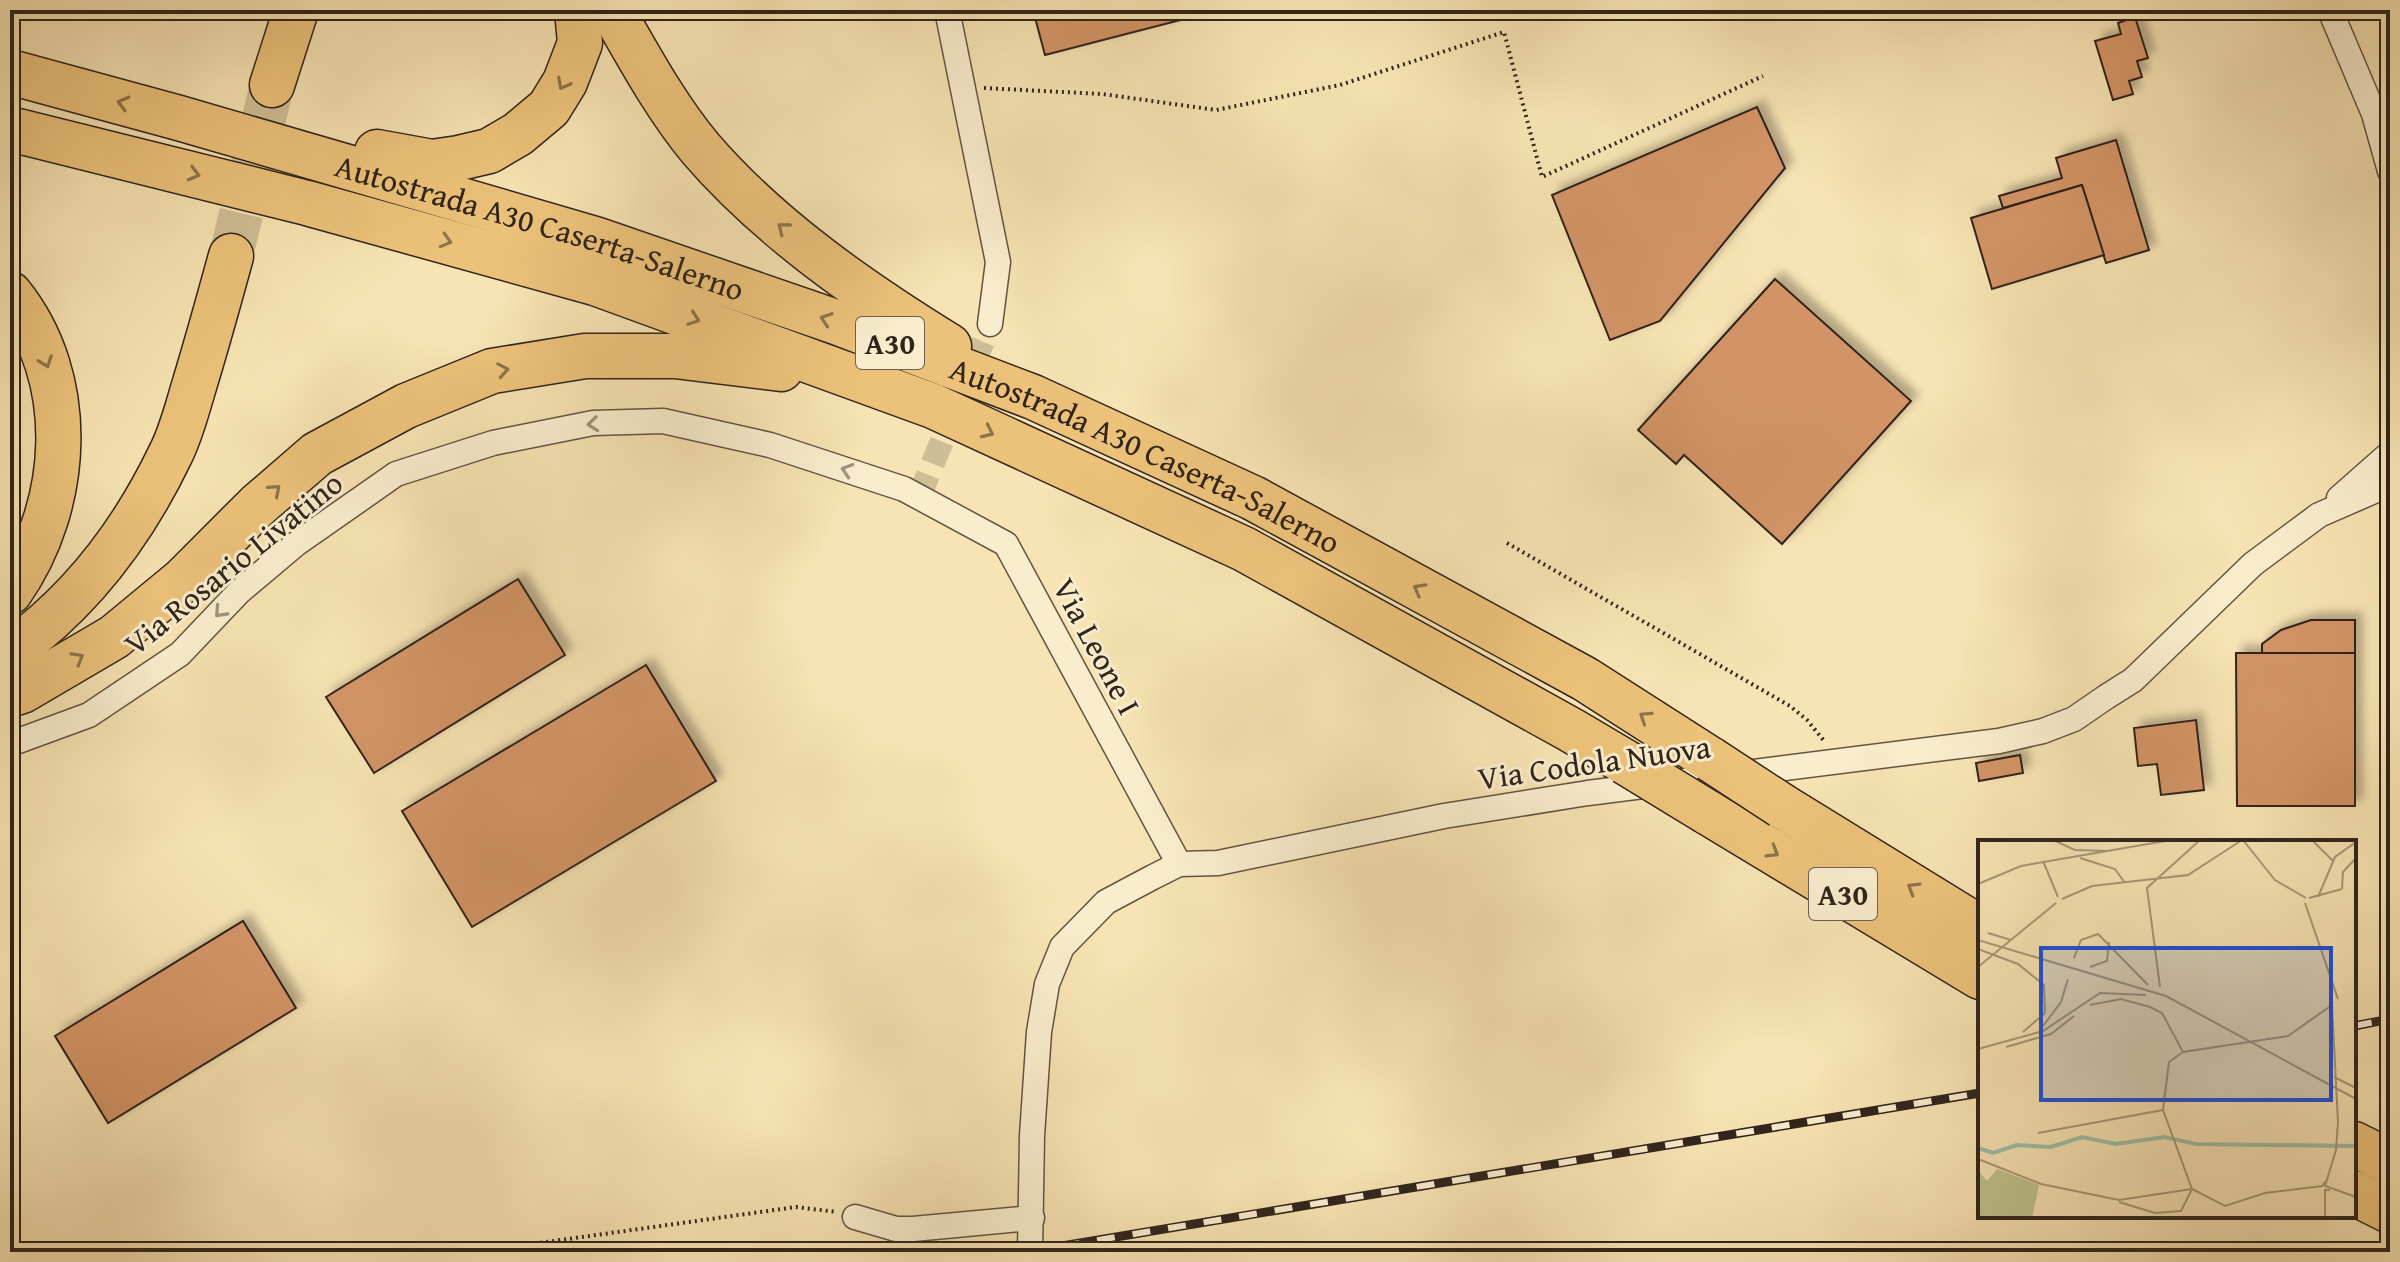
<svg xmlns="http://www.w3.org/2000/svg" width="2400" height="1262" font-family="'Gentium Book Plus',serif">
<defs>
<filter id="shadow"><feDropShadow dx="7" dy="-7" stdDeviation="4" flood-color="#0004"/></filter>
</defs>
<rect width="100%" height="100%" fill="#f7e3b3"/>
<filter id="stains"><feTurbulence type="fractalNoise" baseFrequency=".0025" numOctaves="4"/><feColorMatrix values="0 0 0 0 .2 0 0 0 0 .09 0 0 0 0 .02 0 0 0 .5 -.17"/></filter>
<radialGradient id="worn" r=".72"><stop offset=".6" stop-color="#630" stop-opacity="0"/><stop offset="1" stop-color="#630" stop-opacity=".3"/></radialGradient>
<!-- building -->
<g fill="#d29466" stroke="#30241b" stroke-width="2" filter="url(#shadow)">
<path d="M1033,10H1219L1045,55Z"/>
<path d="M2135,17L2148,58L2137,61L2142,77L2129,81L2133,94L2113,100L2095,41L2121,34L2118,23Z"/>
<path d="M1757,107L1785,168L1660,321L1610,340L1552,195Z"/>
<path d="M2116,140L2149,250L2106,263L2082,185L2003,208L1999,196L2062,178L2056,158Z"/>
<path d="M2082,185L2104,255L1992,289L1971,218Z"/>
<path d="M1775,279L1911,401L1782,544L1684,455L1676,464L1638,430Z"/>
<path d="M518,579L565,655L374,773L326,697Z"/>
<path d="M2311,620H2355V653H2262V644L2281,630Z"/>
<path d="M2236,653H2355V806H2237Z"/>
<path d="M646,665L716,781L472,927L402,811Z"/>
<path d="M2196,720L2204,790L2161,795L2157,764L2138,766L2134,728Z"/>
<path d="M2020,755L2023,773L1979,781L1976,763Z"/>
<path d="M243,921L296,1008L108,1123L55,1036Z"/>
</g>
<g fill="none" stroke-linecap="round" stroke-linejoin="round">
<!-- minor-tunnel -->
<path stroke="#cfbd95" stroke-width="24" stroke-dasharray="24 12" stroke-linecap="butt" d="M919,497L990,324"/>
<!-- motorway-tunnel -->
<path stroke="#cfbd95" stroke-width="44" stroke-dasharray="44 22" stroke-linecap="butt" d="M231,256L272,85"/>
<!-- minor casing -->
<g stroke="#625441" stroke-width="27">
<g id="minor">
<path d="M947,10L998,262L990,324"/>
<path d="M2330,10L2374,114L2390,171"/>
<path d="M2339,498L2390,453"/>
<path d="M10,744L89,715L180,654L239,592L296,544L396,474L493,443L593,423L663,421L770,445L904,489L1006,544L1179,864"/>
<path d="M855,1217L896,1229H913L1032,1218"/>
<path d="M1030,1252L1032,1136L1039,1032L1047,984L1062,947L1106,902L1153,877L1179,864L1218,863L1444,816L1588,793L1999,741L2043,731L2074,719L2106,697L2133,680L2253,564L2319,515L2390,484"/>
</g>
</g>
<!-- motorway casing -->
<g stroke="#30241b" stroke-width="47">
<g id="motorway">
<path d="M612,10C638,55 667,109 701,149C769,228 860,291 949,346"/>
<path id="s1" d="M10,72L179,118L595,239L836,322L1033,397L1253,498L1585,679L1710,759"/>
<path d="M272,85L296,10"/>
<path d="M10,129L307,203L595,283L933,406L1244,549L1571,730L1625,762"/>
<path d="M377,152L432,162L459,158L489,151L518,134L549,108L565,82L580,43L577,10"/>
<path d="M10,294C78,378 71,505 10,592"/>
<path d="M10,652C80,602 133,532 170,455C181,434 187,409 194,386C207,343 219,300 231,256"/>
<path d="M10,695L22,691L114,637L183,580L258,505L317,454L406,406L492,371L585,356H675L781,369"/>
<path d="M1782,806L1980,928"/>
<path d="M1707,812L1980,977"/>
<path d="M2354,1144L2390,1162"/>
<path d="M2354,1193L2390,1211"/>
</g>
</g>
<!-- path -->
<g stroke="#30241b" stroke-width="4" stroke-dasharray="2 4" stroke-linecap="butt">
<path d="M984,88L1102,94L1216,110L1340,85L1504,32L1542,177L1763,76"/>
<path d="M1507,543L1790,706L1807,720L1825,742"/>
<path d="M475,1252L796,1207L837,1212"/>
</g>
<!-- minor -->
<use href="#minor" stroke="#faedce" stroke-width="24"/>
<!-- motorway -->
<use href="#motorway" stroke="#ecc27a" stroke-width="44"/>
<!-- rail casing -->
<g stroke="#30241b" stroke-width="9">
<g id="rail">
<path d="M2354,1026L2390,1019"/>
<path d="M1026,1252L1980,1093"/>
</g>
</g>
<!-- rail -->
<use href="#rail" stroke="#faedce" stroke-width="6" stroke-dasharray="18" stroke-linecap="butt"/>
<!-- motorway-bridge casing -->
<g stroke="#30241b" stroke-width="47" stroke-linecap="butt">
<g id="motorway-bridge">
<path d="M1710,759L1782,806"/>
<path d="M1625,762L1707,812"/>
</g>
</g>
<!-- motorway-bridge -->
<use href="#motorway-bridge" stroke="#ecc27a" stroke-width="44"/>
</g>
<!-- one-way arrows -->
<defs><path id="oneway-chevron" d="M-2-3.5L2.5 0L-2 3.5" fill="none" stroke-width="1.6" stroke-linecap="round" stroke-linejoin="round" transform="scale(2)"/></defs>
<g stroke="#8e734a">
<use href="#oneway-chevron" transform="translate(563 84) rotate(118)"/>
<use href="#oneway-chevron" transform="translate(123 103) rotate(-165)"/>
<use href="#oneway-chevron" transform="translate(194 174) rotate(14)"/>
<use href="#oneway-chevron" transform="translate(783 228) rotate(-142)"/>
<use href="#oneway-chevron" transform="translate(446 241) rotate(16)"/>
<use href="#oneway-chevron" transform="translate(694 319) rotate(20)"/>
<use href="#oneway-chevron" transform="translate(826 319) rotate(-161)"/>
<use href="#oneway-chevron" transform="translate(46 362) rotate(70)"/>
<use href="#oneway-chevron" transform="translate(503 370) rotate(-10)"/>
<use href="#oneway-chevron" transform="translate(988 432) rotate(25)"/>
<use href="#oneway-chevron" transform="translate(275 490) rotate(-41)"/>
<use href="#oneway-chevron" transform="translate(1419 589) rotate(-151)"/>
<use href="#oneway-chevron" transform="translate(78 658) rotate(-30)"/>
<use href="#oneway-chevron" transform="translate(1645 717) rotate(-147)"/>
<use href="#oneway-chevron" transform="translate(1773 852) rotate(31)"/>
<use href="#oneway-chevron" transform="translate(1913 888) rotate(-149)"/>
</g>
<g stroke="#9f937d">
<use href="#oneway-chevron" transform="translate(593 424) rotate(174)"/>
<use href="#oneway-chevron" transform="translate(847 470) rotate(-162)"/>
<use href="#oneway-chevron" transform="translate(220 612) rotate(133)"/>
</g>
<g text-anchor="middle" dominant-baseline="central" stroke-width="6" stroke-linejoin="round" paint-order="stroke">
<!-- shield labels -->
<g fill="#faedce" stroke="#6d6051" stroke-width="2">
<rect x="856" y="317" width="68" height="52" rx="6"/>
<rect x="1809" y="868" width="68" height="52" rx="6"/>
</g>
<g font-size="30" font-weight="bold" fill="#30241b">
<text x="890" y="343">A30</text>
<text x="1843" y="894">A30</text>
</g>
<!-- street labels -->
<g font-size="32" fill="#30241b" stroke="#faedce">
<text stroke="none"><textPath href="#s1" startOffset="552">Autostrada A30 Caserta-Salerno</textPath></text>
<text stroke="none"><textPath href="#s1" startOffset="1200">Autostrada A30 Caserta-Salerno</textPath></text>
<text transform="translate(233 563) rotate(-39)">Via Rosario Livatino</text>
<text transform="translate(1097 646) rotate(62)">Via Leone I</text>
<text transform="translate(1594 762) rotate(-8)">Via Codola Nuova</text>
</g>
</g>
<!-- overview -->
<g transform="translate(1978 840)">
<rect width="378" height="378" fill="#f7e3b3"/>
<path d="M19,329L61,345L54,378H0V330L9,341Z" fill="#bec38b"/>
<path fill="none" stroke="#9ebfa6" stroke-width="4" d="M0,308L15,313L39,305L73,307L104,297L138,304L186,297L218,304L378,306"/>
<path fill="none" stroke="#a79776" stroke-width="2" d="M75,0L97,10L130,11M265,0L297,40L328,58M334,0L355,21M102,18L137,29L147,43M65,21L80,57M0,44L43,26L193,0M364,49L365,32L378,18M340,57L357,17L378,2M331,58L364,49M84,59L114,46L210,35L264,0M327,63L360,159M10,93L33,100M0,100L188,156L378,259M0,109L40,124L66,145L67,173L45,192M96,118L103,100L120,94L170,145M0,127L78,63M112,127L129,121L131,102M182,147L169,48L222,0M112,165L143,159L172,167L184,173L205,212M65,186L83,162L90,139M28,207L73,194L96,176M0,209L65,191L122,153L168,155M356,237L378,248M60,293L185,270M0,319L63,344L141,360L214,349M349,340L344,346L287,353L247,366L214,349L185,270L191,222L205,212L310,196L354,165L360,282L358,310L347,346L378,357M141,362L177,373L203,371L214,349M347,378V350H352"/>
<path fill="#1d4ed8" fill-opacity="0.15" stroke="#1d4ed8" stroke-width="4" d="M63,108H353V260H63Z"/>
<rect width="378" height="378" fill="none" stroke="#30241b" stroke-width="4"/>
</g>
<!-- margin -->
<rect width="2400" height="1262" fill="none" stroke="#f7e3b3" stroke-width="40"/>
<rect x="12" y="12" width="2376" height="1238" fill="none" stroke="#30241b" stroke-width="4"/>
<rect x="20" y="20" width="2360" height="1222" fill="none" stroke="#30241b" stroke-width="2"/>
<rect width="100%" height="100%" filter="url(#stains)"/>
<rect width="100%" height="100%" fill="url(#worn)"/>
</svg>
